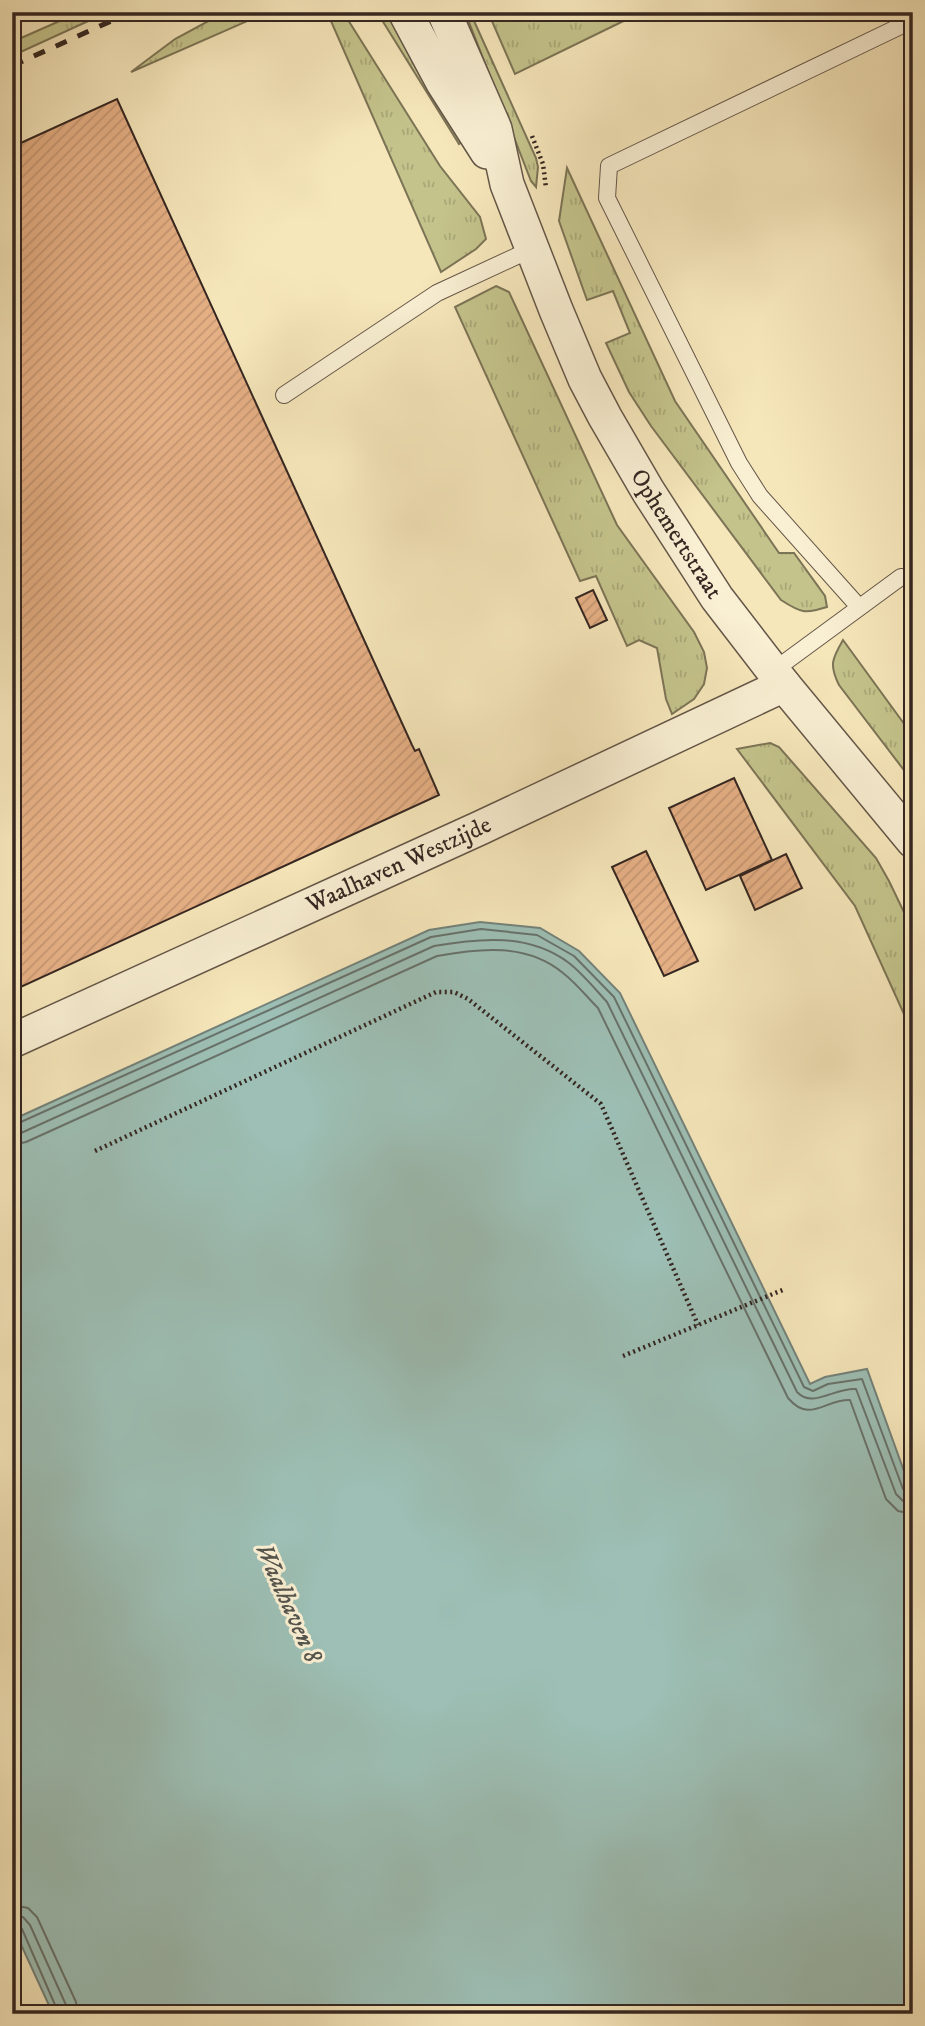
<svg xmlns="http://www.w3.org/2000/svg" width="925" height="2026" font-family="'IM FELL DW Pica',serif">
<defs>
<pattern id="grass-tufts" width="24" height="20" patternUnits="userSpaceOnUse" patternTransform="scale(1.75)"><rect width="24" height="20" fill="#c4c38b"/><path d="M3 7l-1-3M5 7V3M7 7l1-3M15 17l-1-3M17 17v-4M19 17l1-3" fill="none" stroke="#a9a778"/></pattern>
<pattern id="building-hatch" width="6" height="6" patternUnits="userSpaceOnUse" patternTransform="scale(1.75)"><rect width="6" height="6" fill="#e6b085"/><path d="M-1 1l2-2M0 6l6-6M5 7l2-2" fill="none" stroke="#c69773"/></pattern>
</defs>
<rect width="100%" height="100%" fill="#f6e7bb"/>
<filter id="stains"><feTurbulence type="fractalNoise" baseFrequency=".00286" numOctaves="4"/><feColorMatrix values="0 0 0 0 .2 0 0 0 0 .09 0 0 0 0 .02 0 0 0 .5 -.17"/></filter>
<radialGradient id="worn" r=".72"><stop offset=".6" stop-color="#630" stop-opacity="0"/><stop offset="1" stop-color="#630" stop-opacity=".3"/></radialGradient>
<!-- grass -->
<g fill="url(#grass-tufts)" stroke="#7c7456" stroke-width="2">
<path d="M80,12H108L12,56V42Z"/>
<path d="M225,12H268L131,72L175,39Z"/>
<path d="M327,12H343L440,166L480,217L486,239L476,249L441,272Z"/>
<path d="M377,12H390L463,141L459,144Z"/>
<path d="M465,12H470L536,158L538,167L536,187L531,181Z"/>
<path d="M488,12H642L515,74Z"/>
<path d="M567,168L675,401L779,553H794L825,596L827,607C805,614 801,613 781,600L651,426L629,392L606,343L630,333L613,291L587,300L559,221Z"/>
<path d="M496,286L509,292L617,525L694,632L704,652L707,668L704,684L694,699L672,714L666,699L657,648L639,640L627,646L596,576L580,581L455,307Z"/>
<path d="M843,640L913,736V782L839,685C829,665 832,659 843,640Z"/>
<path d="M770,743L779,747L876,858L889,881L913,931V1034L855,906L737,749Z"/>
</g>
<!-- water -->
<path fill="#9dbfb5" stroke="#73827a" stroke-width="2" d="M480,922L540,928L579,951L620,993L810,1384L825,1377L867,1369L913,1496V2014H53L12,1925V1120L429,930Z"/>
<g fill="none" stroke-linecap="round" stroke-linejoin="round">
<!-- shore -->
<g stroke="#68726b" stroke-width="2">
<path d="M12,1126L431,937L481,929L537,935L574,956L614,997L804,1387L813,1391L828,1384L862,1379L903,1489L907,1494H913"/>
<path d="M12,1134L21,1133L434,946C480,938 529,933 569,963C583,974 595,989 607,1002L797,1392C813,1409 835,1387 856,1389L896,1494L903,1501L913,1503"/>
<path d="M12,1145L26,1142L437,956C480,948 527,943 563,973C576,983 587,997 598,1008L788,1398C810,1424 825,1399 850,1400L886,1499L898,1511L913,1514"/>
<path d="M12,1905L28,1908L37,1917L76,2002L78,2014"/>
<path d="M12,1915L23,1917L30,1925L66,2005L68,2014"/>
<path d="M12,1924L18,1925L22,1929L59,2014"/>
</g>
</g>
<!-- building -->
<g fill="url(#building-hatch)" stroke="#342621" stroke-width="2">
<path d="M117,99L412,745L415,751L419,749L439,795L12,991V147Z"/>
<path d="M593,590L607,620L590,628L576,598Z"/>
<path d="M734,778L772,860L706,890L669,808Z"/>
<path d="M646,851L698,961L664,976L612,867Z"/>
<path d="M786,854L802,888L755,910L740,876Z"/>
</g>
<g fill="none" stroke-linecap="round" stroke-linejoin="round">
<!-- service casing -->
<g stroke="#645648" stroke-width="18">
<g id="service">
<path d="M284,395L437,293L534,248"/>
<path d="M859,607L760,496L739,463L607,198L609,166L913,20"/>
<path d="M773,671L901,577"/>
</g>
</g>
<!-- minor casing -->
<g stroke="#645648" stroke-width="36">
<g id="minor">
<path d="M405,12L443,83L487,152"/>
<path id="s1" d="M444,12L495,129L507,184L556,310L585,379L605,417L648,491L717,598L784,685L913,841"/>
<path id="s2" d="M12,1041L480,828L784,685"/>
</g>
</g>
<!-- path -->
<g stroke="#342621" stroke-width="4.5" stroke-dasharray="2 3.5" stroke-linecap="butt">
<path d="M12,16L22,12"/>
<path d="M532,136L543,164L546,188"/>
<path d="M95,1151L436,992H454L468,999L601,1104L698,1325"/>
<path d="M623,1356L785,1289"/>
</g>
<!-- service -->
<use href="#service" stroke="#f9efd3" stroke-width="16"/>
<!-- minor -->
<use href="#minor" stroke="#f9efd3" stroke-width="33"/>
<!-- rail -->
<path stroke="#342621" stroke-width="5" stroke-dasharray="12 12" stroke-linecap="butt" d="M12,66L131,12"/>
</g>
<g text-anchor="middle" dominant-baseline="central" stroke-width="6" stroke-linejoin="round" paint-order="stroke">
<!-- street labels -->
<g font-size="24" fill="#342621" stroke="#f9efd3">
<text stroke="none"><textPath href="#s1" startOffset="574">Ophemertstraat</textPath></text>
<text stroke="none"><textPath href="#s2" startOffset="425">Waalhaven Westzijde</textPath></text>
</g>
<!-- water labels -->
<g font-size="26" font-style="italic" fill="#54544d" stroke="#f9efd3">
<text transform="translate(288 1603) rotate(66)">Waalhaven 8</text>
</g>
</g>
<!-- margin -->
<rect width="925" height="2026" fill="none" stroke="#f6e7bb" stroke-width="42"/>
<rect x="14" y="14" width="897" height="1998" fill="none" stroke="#342621" stroke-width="3.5"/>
<rect x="21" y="21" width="883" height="1984" fill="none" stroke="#342621" stroke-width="2"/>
<rect width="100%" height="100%" filter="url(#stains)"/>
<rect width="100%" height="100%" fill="url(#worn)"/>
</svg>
